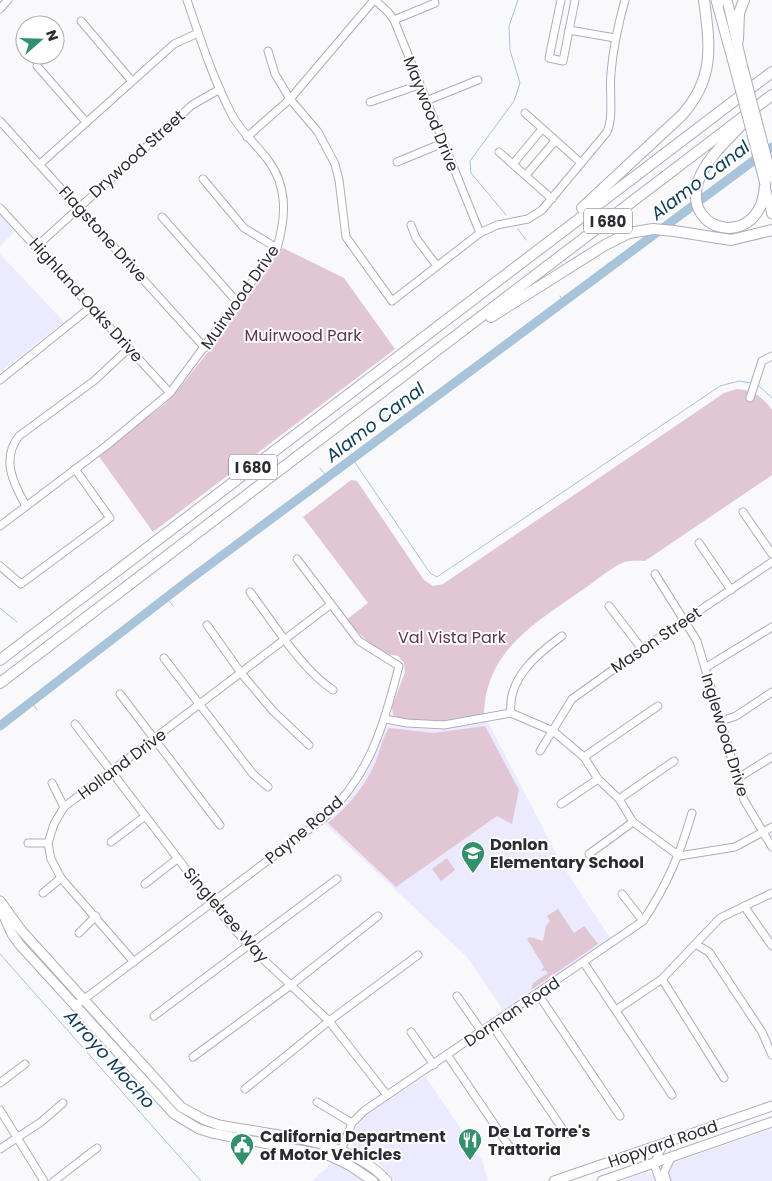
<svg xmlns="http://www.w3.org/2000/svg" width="772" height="1181" font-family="Poppins,sans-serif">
<rect width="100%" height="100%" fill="#f9f9fc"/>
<!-- built -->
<g fill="#eceafe">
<path d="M0,215L15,231L0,246Z"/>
<path d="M0,254L64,322L0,372Z"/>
<path d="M488,722L562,865L611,939L504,1011L467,957L324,823L347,802L364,779L387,726L440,730Z"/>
<path d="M425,1076L482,1160L488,1181H395L379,1163L353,1146L350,1137L365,1116Z"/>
<path d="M772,1129V1181H669L666,1173L671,1165L675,1162Z"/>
<path d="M332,1163L356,1175L363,1181H312Z"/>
<path d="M644,1173L653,1175L657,1181H622Z"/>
</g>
<!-- green -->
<g fill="#e1c6d4">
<path d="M283,248L344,278L395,349L153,532L98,455L165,404L177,391L217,341Z"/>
<path d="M737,389C753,390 763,397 772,410V475L645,561C638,561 628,560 622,563C607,570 592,584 578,593C532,625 486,652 484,714C461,719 413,729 393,715L392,707L405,672L404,663L398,656L386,654L369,643L346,620L368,603L303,517L351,480L357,481L424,580L433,586L443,584L724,393Z"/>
<path d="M485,726L519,790L512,824L497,816L396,887L328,823C349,806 366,785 376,761C380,750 383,737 389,728L433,733Z"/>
<path d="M447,858L455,870L441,881L432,869Z"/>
<path d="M558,909L574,933L584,926L598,944L531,990L533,983L548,973L545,970L541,971L544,967L527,939L530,937L543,941L546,926L550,921L547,916Z"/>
</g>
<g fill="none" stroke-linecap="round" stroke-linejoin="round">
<!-- stream -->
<g stroke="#a7c4da" stroke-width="1">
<path d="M506,215L471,173L470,161L514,101L520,83L510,50L509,26L518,0"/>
<path d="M518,229L526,240"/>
<path d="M560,296L564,302"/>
<path d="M758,385L772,398"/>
<path d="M352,458L430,573L437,577L720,386L739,381L752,383"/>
<path d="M320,468L327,477"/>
<path d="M167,598L173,606"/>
<path d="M0,608L17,622"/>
<path d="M32,702L37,710"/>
<path d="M0,954L201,1181"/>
</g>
<!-- river -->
<path stroke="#a7c4da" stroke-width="9" d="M0,726L189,580L772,147"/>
<!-- minor casing -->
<g stroke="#aeacbd" stroke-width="9">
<g id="minor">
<path d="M375,0L388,12L394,20L480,233"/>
<path d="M561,0L549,58L563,61L575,0"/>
<path d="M0,9L8,0"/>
<path d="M394,20L435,3"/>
<path d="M81,21L131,80"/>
<path d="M569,30L615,38"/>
<path d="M268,51L275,74L290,99L318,132L335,164L339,180L346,237L392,301L480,233L497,225L528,219L542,210L607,132C614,116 609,92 611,73C613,48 618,25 625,0"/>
<path d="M37,66L86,122"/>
<path d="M426,101L478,80"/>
<path d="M370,102L419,85"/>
<path d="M525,113L581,163"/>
<path d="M0,121L205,348"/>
<path d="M247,137L290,99L374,0"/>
<path d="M499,152L552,199"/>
<path d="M397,162L443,143"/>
<path d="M40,164L174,44L198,33"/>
<path d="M513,164L542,129"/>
<path d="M526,175L555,141"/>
<path d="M203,179L244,228L277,248"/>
<path d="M0,208L170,393"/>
<path d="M162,217L238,303"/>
<path d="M411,225L416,238L437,266"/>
<path d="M37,246L192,105L220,89"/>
<path d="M0,380L91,307"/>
<path d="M750,398L762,361L772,356"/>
<path d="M26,506C13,483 1,459 19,436L95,380L129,348"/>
<path d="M743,512L772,554"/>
<path d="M0,526L106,446L170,393L277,248C286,217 288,187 268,160C256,144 241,132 232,115C213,79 200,38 187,0"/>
<path d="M699,543L731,590"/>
<path d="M0,566L21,584L110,518L75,469"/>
<path d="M655,574L697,641L744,800L772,847"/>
<path d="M250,592C274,623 300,668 333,690"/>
<path d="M609,606L642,649"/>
<path d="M207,625L241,673L273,711L309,745"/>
<path d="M164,658L253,774L268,787"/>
<path d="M705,668L772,627"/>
<path d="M120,694L220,825"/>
<path d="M511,713C507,679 537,654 562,636"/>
<path d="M385,719L407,723L444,725L511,713L553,731L584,757L598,779L619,799L633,822L679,856L735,847L772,827"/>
<path d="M721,721L736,716L772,692"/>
<path d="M75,724L212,903L248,945L329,1021L387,1095"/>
<path d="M540,751L572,699L642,649L772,562"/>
<path d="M584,757L658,706"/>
<path d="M738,778L772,757"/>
<path d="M52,783L64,807"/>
<path d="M619,799L674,761"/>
<path d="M561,804L598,779"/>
<path d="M111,842L144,817"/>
<path d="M28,843H48"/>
<path d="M589,854L633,822"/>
<path d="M145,884L177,859"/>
<path d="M43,893L61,878"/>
<path d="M622,894L643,921"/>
<path d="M744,906L772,946"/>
<path d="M79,933L96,916"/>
<path d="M697,945L709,952L762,1032L772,1055"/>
<path d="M134,962L61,878L51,859L48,843L54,824L64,807L330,605"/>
<path d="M584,963L672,1095"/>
<path d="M662,979L724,1078"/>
<path d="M538,994L620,1116"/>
<path d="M457,996L482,1032"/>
<path d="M75,1006L324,818C370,775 384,725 399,666L359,641L297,559"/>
<path d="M616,1010L662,979L720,918L772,893"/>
<path d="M154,1016L337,879"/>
<path d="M492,1025L566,1134"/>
<path d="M411,1032L434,1065"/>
<path d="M448,1056L513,1152"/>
<path d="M193,1057L291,985L378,916"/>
<path d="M0,1083L25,1064"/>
<path d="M245,1089L329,1021L418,955"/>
<path d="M317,1102L352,1123"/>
<path d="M0,1110L44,1181"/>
<path d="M0,1149L41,1122L63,1103"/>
<path d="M339,1156L352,1123L364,1111L643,921C667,885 680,854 692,813"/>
<path d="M54,1181L97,1148"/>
<path d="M660,1181L654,1164L663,1145"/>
<path d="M667,1181L664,1172L671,1158"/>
</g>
</g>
<!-- major casing -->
<g stroke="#aeacbd" stroke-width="11">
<g id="major">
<path d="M716,0L736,73"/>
<path d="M727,0L743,68"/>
<path d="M765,187L772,214"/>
<path d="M0,901L21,930L181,1107L205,1120L219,1125C271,1135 351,1139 387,1181"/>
<path d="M0,907L12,934L20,945L174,1114L199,1129L212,1133L330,1156L349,1165L373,1181"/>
<path d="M554,1181L772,1106"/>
<path d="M602,1181L772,1122"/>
</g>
</g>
<!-- highway casing -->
<g stroke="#aeacbd" stroke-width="12">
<g id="highway">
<path d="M718,0V5"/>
<path d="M738,40L739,13L744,0"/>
<path d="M744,122C728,140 706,158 698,182C682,235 763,250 765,184"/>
<path d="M582,208L682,115C715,78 710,46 704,0"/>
<path d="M491,317L605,245L629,233L653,229L674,231L731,240L772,230"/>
<path d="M0,660L772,72"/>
<path d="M0,683L772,95"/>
</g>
</g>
<!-- minor -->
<use href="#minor" stroke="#fff" stroke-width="7"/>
<!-- major -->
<use href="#major" stroke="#fff" stroke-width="9"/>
<!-- highway -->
<use href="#highway" stroke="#fff" stroke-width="10"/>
<!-- major-bridge casing -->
<g stroke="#aeacbd" stroke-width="11" stroke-linecap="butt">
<g id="major-bridge">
<path d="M743,68L772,178"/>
<path d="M736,73L765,184"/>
</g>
</g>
<!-- major-bridge -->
<use href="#major-bridge" stroke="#fff" stroke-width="9"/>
</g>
<!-- icons -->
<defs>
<g id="school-pin" transform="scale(1.25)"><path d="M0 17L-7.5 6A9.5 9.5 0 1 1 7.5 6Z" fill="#30916b" stroke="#fff"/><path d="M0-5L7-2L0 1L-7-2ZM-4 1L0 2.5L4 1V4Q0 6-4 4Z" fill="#fff"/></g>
<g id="restaurant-pin" transform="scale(1.25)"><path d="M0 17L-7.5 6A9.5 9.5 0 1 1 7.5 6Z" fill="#30916b" stroke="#fff"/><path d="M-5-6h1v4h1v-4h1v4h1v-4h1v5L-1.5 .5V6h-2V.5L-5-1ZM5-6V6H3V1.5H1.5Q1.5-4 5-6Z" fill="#fff"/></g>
<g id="civic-pin" transform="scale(1.25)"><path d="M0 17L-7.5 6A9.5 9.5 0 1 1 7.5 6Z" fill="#30916b" stroke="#fff"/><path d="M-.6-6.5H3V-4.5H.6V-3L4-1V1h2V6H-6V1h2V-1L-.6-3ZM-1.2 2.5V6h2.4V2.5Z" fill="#fff"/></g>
</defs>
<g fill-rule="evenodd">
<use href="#school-pin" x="473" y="853"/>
<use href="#restaurant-pin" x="470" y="1140"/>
<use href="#civic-pin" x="242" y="1145"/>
</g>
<g text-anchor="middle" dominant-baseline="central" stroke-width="4" stroke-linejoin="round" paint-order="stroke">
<!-- shield labels -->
<g fill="#fff" stroke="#6b6b70" stroke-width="1">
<rect x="584" y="208.5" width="48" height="25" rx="4"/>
<rect x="229" y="454.5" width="48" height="25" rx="4"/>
</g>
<g font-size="15" font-weight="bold" fill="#2c2b32">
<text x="608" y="221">I 680</text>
<text x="253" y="467">I 680</text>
</g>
<!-- street labels -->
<g font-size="16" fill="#2c2b32" stroke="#fff">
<text transform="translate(431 114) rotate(68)">Maywood Drive</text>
<text transform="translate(137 154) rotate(-42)">Drywood Street</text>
<text transform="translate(103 234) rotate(48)">Flagstone Drive</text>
<text transform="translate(240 297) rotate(-55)">Muirwood Drive</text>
<text transform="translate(86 300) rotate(48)">Highland Oaks Drive</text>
<text transform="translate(656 640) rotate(-34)">Mason Street</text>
<text transform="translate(725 735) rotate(73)">Inglewood Drive</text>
<text transform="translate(122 764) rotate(-37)">Holland Drive</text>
<text transform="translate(304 830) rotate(-40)">Payne Road</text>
<text transform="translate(226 915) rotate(49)">Singletree Way</text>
<text transform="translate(512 1012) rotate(-34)">Dorman Road</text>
<text transform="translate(663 1144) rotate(-19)">Hopyard Road</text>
</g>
<!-- park labels -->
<g font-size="16" fill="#5f324d" stroke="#fff">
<text x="303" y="335">Muirwood Park</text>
<text x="452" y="637">Val Vista Park</text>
</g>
<!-- poi labels -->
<g font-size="16" font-weight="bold" fill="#2c2b32" stroke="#fff" text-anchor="start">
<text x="490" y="844">Donlon<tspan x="490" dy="18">Elementary School</tspan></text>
<text x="488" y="1131">De La Torre's<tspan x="488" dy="18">Trattoria</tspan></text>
<text x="260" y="1136">California Department<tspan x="260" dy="18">of Motor Vehicles</tspan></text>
</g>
<!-- water labels -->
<g font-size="18" font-style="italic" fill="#083d5b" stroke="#fff">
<text transform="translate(700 180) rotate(-37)">Alamo Canal</text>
<text transform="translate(375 422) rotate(-37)">Alamo Canal</text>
<text transform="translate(110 1059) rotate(48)">Arroyo Mocho</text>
</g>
</g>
<!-- north arrow -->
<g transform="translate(40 40) rotate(70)"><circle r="24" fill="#ffffff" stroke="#abaaad"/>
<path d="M0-4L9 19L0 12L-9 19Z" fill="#30916b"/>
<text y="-8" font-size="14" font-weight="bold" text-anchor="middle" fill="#2c2b32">N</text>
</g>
</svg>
